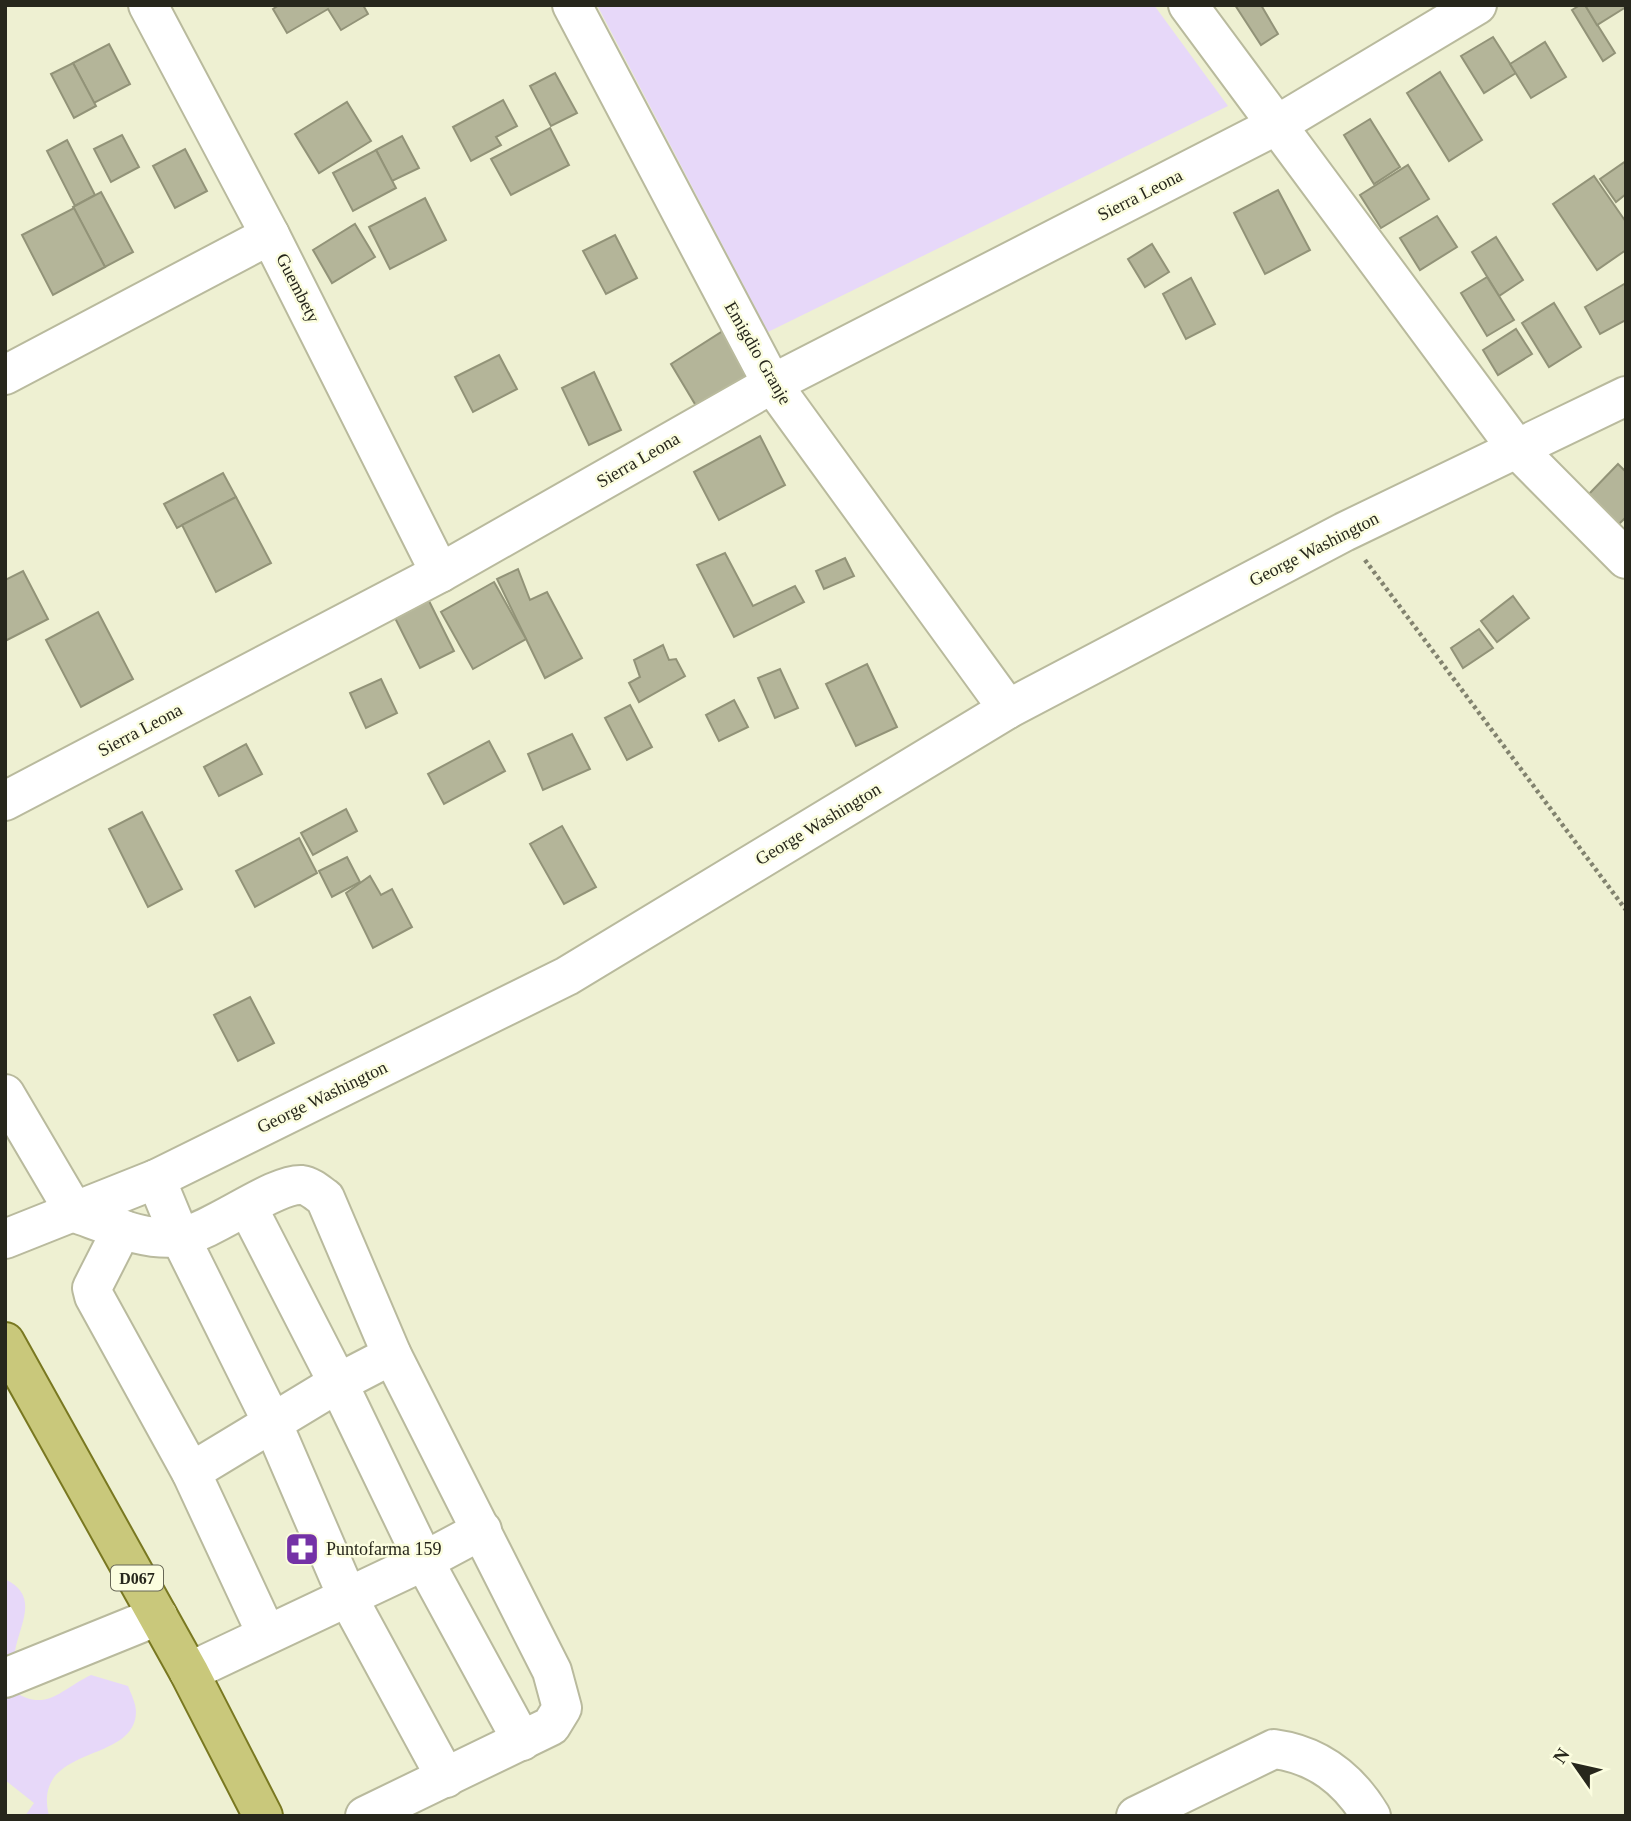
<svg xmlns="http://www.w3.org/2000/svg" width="1631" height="1821" font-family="'Times New Roman',serif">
<rect width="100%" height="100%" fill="#eef0d2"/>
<!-- green -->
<g fill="#e7d8f9">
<path d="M597,5H1154L1228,106L768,332Z"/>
<path d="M5,1579C40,1596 20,1623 15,1651C12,1664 14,1676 10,1689C46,1714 58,1691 91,1675L128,1686C131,1694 136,1703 136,1712C135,1765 31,1743 49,1816H25L34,1803L5,1780Z"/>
</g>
<!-- building -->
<g fill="#b4b599" stroke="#929378" stroke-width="2">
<path d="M279,5H363L368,14L341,30L328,9L287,33L273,9Z"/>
<path d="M1235,5H1261L1278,34L1261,45Z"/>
<path d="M1580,5H1585L1615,53L1603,61L1572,10Z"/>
<path d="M1585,5H1626V7L1597,25Z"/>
<path d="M1493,37L1516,73L1484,93L1461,56Z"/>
<path d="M1545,42L1566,77L1531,98L1510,64Z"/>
<path d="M109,44L130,84L94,103L73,63Z"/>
<path d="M73,63L96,106L74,118L51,74Z"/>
<path d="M1440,72L1482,140L1449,161L1407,93Z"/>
<path d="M555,73L577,113L551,126L530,86Z"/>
<path d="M503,100L517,126L496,137L501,145L471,161L453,127Z"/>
<path d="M347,102L371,141L319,173L295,134Z"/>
<path d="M1370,119L1400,167L1374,184L1344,135Z"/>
<path d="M550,128L569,165L511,195L491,159Z"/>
<path d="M122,135L139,167L111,182L94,149Z"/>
<path d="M402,136L419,168L392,181L376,150Z"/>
<path d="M67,140L95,195L75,206L47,151Z"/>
<path d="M185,149L207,191L175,208L153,166Z"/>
<path d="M376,150L396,188L353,211L333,173Z"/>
<path d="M1626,161V194L1616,202L1600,179Z"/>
<path d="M1408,165L1429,199L1381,228L1360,195Z"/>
<path d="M1594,176L1626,222V250L1597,270L1553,204Z"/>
<path d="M1278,190L1310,250L1265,274L1234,213Z"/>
<path d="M101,192L133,252L105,267L73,207Z"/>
<path d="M425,198L446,240L390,269L369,227Z"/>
<path d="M74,208L105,267L53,295L22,235Z"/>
<path d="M1437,216L1457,247L1420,270L1400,238Z"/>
<path d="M355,224L375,257L332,283L313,250Z"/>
<path d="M615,235L637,278L606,294L583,251Z"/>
<path d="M1496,237L1523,280L1499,296L1472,252Z"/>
<path d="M1152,244L1169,272L1145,287L1128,259Z"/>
<path d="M1487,277L1514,320L1487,336L1461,293Z"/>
<path d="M1191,278L1215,324L1186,339L1163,294Z"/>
<path d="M1626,283V320L1600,334L1585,307Z"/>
<path d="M1554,303L1581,347L1549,367L1522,323Z"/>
<path d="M726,329L753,374L698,409L671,364Z"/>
<path d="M1516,329L1532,354L1498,375L1483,350Z"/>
<path d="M499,355L517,389L473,412L455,377Z"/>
<path d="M594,372L621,430L589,445L562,388Z"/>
<path d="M760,436L785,485L719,520L694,472Z"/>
<path d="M1618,464L1626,472V517L1619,524L1588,495Z"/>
<path d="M223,473L236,497L177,528L164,504Z"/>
<path d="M236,497L271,563L216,592L182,525Z"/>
<path d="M725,553L753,606L795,586L804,602L734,637L697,565Z"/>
<path d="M845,558L854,576L824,589L816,571Z"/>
<path d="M518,569L530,600L547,592L582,658L545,678L497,579Z"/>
<path d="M23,571L48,619L5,641V580Z"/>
<path d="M494,582L526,639L473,669L441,612Z"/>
<path d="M1513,596L1529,618L1497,642L1481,621Z"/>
<path d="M428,599L454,651L420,668L394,616Z"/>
<path d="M98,612L133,679L81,707L46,640Z"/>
<path d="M1479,629L1493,648L1463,668L1451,648Z"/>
<path d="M663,645L669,660L676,659L685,676L639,702L629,683L640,677L634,660Z"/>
<path d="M867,664L897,727L856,746L826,684Z"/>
<path d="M780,669L798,708L775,718L758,678Z"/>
<path d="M381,679L397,713L366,728L350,693Z"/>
<path d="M734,700L748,727L719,741L706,715Z"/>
<path d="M630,705L652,747L627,760L605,718Z"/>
<path d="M572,734L590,769L543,790L528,754Z"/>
<path d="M489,741L505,771L444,804L428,774Z"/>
<path d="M246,744L262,774L219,796L204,767Z"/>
<path d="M346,809L357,831L313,855L301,833Z"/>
<path d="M142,812L182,889L148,907L109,829Z"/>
<path d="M562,826L596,887L564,904L530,844Z"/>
<path d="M299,838L317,873L255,907L236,871Z"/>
<path d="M347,857L360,882L332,897L319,871Z"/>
<path d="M370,876L381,895L392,889L412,927L373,948L346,893Z"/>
<path d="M250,997L274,1043L238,1061L214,1015Z"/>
</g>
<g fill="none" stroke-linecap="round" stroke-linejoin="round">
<!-- minor casing -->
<g stroke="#b9ba9d" stroke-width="42">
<g id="minor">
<path d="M148,5L270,235"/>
<path d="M572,5L772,384L1008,709"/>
<path d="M1188,5L1517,449L1626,559"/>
<path d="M5,375L270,235L440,573"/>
<path d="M5,801L440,573L772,384L1275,126L1477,5"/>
<path d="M5,1094L75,1213C107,1224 146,1242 180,1237C214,1231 274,1183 302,1185C310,1186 319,1194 325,1198L392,1355L552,1671L562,1708L551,1726L365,1816"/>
<path d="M156,1179L180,1237L272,1422L347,1596L446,1778"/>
<path d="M248,1208L338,1383L424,1561L522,1741"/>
<path d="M122,1229L92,1288L94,1296L191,1472L266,1633"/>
<path d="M5,1239L156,1179L567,976L1008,709L1344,532L1626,396"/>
<path d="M191,1472L338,1383L392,1355"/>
<path d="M189,1672L424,1561L482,1530"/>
<path d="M5,1678L158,1616"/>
<path d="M1136,1816L1274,1749C1318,1755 1348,1778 1371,1816"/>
</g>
</g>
<!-- major casing -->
<g stroke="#797821" stroke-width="42">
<path id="major" d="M5,1342L189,1672L263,1816"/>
</g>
<!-- path -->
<path stroke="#82836f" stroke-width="4.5" stroke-dasharray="3.5 3.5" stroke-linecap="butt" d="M1365,560L1626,910"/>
<!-- minor -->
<use href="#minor" stroke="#fff" stroke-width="38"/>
<!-- major -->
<use href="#major" stroke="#c9c87b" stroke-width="38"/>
</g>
<!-- icons -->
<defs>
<g id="pharmacy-square" transform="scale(1.75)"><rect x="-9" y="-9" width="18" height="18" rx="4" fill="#7432a6" stroke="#fbfddf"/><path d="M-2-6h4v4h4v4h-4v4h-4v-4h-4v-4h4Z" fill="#fff"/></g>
</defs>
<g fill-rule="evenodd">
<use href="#pharmacy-square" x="302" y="1549"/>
</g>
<g text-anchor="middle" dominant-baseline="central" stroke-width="5" stroke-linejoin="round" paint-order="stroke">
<!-- shield labels -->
<rect fill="#fbfddf" stroke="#676756" stroke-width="2" x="111" y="1565.5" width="52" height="25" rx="5"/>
<g font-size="16" font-weight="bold" fill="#27271c">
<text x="137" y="1578">D067</text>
</g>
<!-- street labels -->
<g font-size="18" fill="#27271c" stroke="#fbfddf">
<text transform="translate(1140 195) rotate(-27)">Sierra Leona</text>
<text transform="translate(298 288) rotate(63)">Guembety</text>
<text transform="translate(758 353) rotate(60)">Emigdio Granje</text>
<text transform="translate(638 460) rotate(-30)">Sierra Leona</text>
<text transform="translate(1314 549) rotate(-27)">George Washington</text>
<text transform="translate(140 730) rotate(-28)">Sierra Leona</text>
<text transform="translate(818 824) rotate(-31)">George Washington</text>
<text transform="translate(322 1097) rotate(-26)">George Washington</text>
</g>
<!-- poi labels -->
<g font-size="18" fill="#27271c" stroke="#fbfddf" text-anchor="start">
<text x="326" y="1549">Puntofarma 159</text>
</g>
</g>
<!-- border -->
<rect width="1631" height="1821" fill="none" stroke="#27271c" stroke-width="14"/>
<!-- north arrow -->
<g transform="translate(1575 1765) rotate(304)" stroke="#fbfddf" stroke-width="5" paint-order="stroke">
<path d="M0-5L12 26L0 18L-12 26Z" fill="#27271c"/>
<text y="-10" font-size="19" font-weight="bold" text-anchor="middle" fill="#27271c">N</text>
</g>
</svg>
